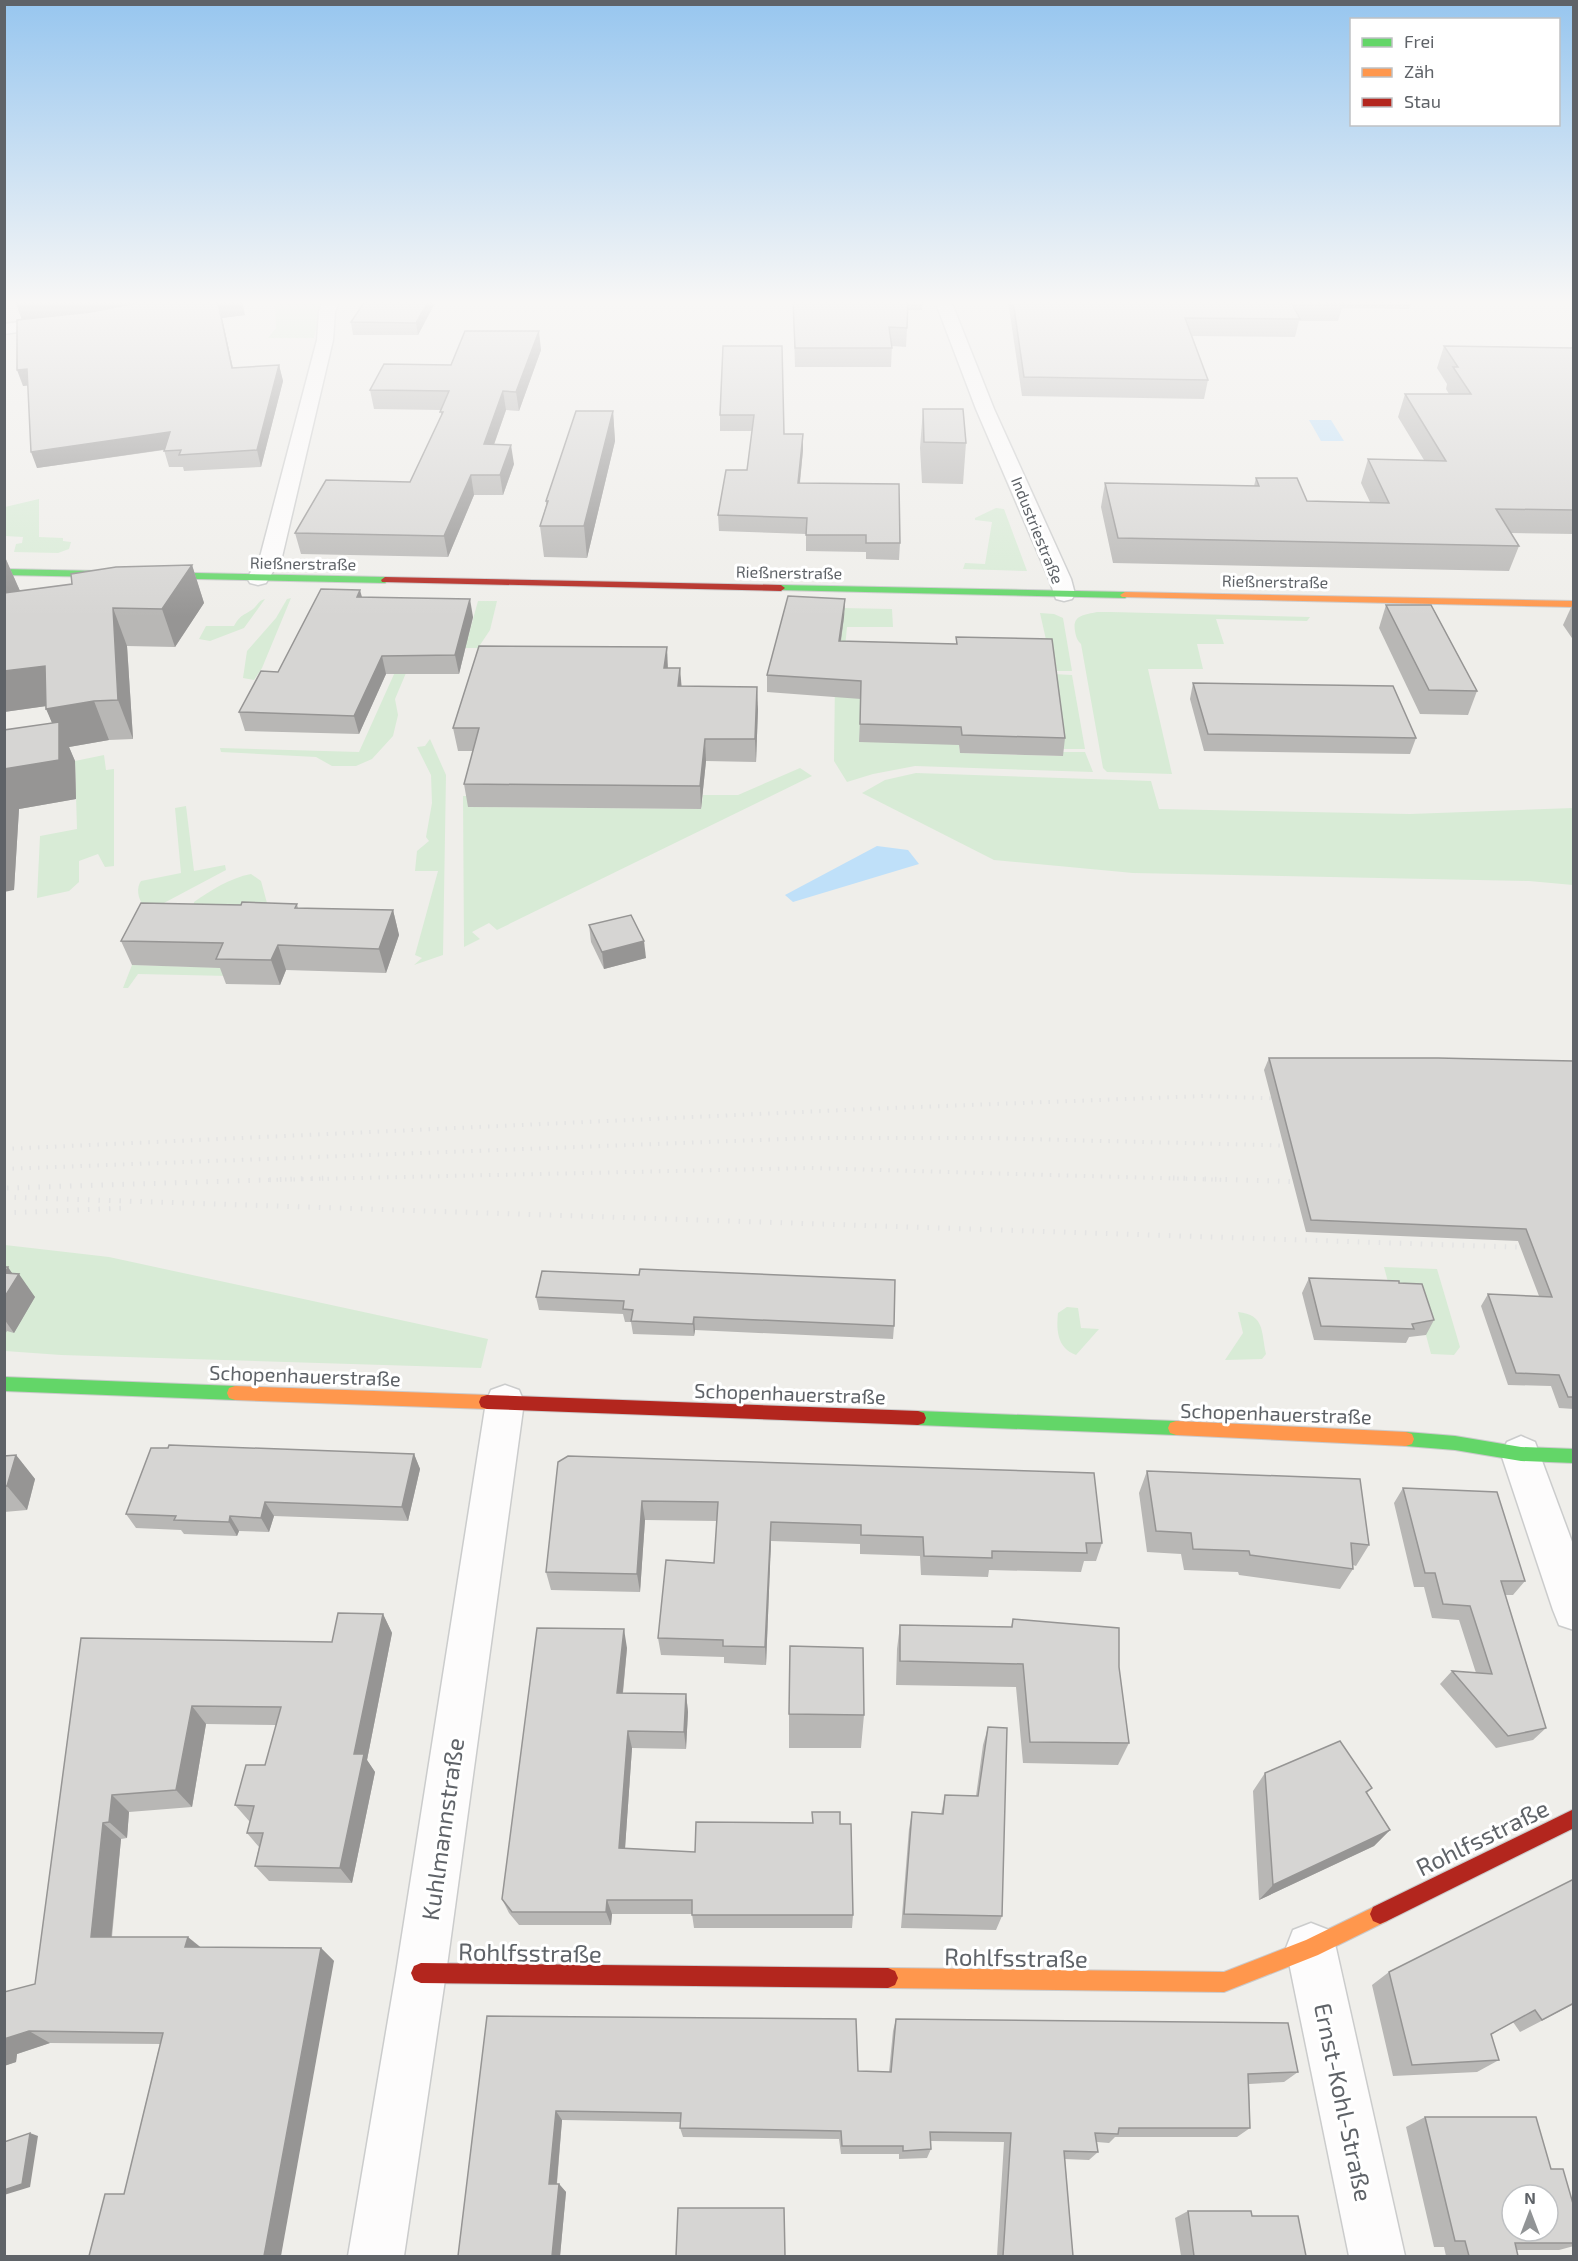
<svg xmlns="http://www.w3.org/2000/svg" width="1578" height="2261" font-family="'Exo 2',sans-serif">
<rect width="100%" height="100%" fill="#efeeea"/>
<!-- green -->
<g fill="#d8ebd6">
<path d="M275,301H323L314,338H268L276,328Z"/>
<path d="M39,499V537L63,538V541L71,542L69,549L58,553L14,552L16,544L22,543L23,537L5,536V507Z"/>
<path d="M996,508L1004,509L1027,571L963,569L965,563L985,564L992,522L975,520V518Z"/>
<path d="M291,598L262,668L254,680L243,678L247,651L276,618L287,599Z"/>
<path d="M265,599L244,628L210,641L199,639L206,626H234C241,614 243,616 253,609C259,604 258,601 265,599Z"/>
<path d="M478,601H497L490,630L478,648H465Z"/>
<path d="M842,608L892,609L893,627H847L844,658L959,745L960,753L1062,756V752H1085L1093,772L915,766L873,774L847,782L834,761L835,679Z"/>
<path d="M1097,612H1111L1310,617L1307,621L1216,619L1224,644H1197L1203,669H1148L1172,774L1107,772L1103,768L1081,644C1077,640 1076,637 1075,631C1072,615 1084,615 1097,612Z"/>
<path d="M1040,613L1054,614L1063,618L1072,671H1057L1054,654L1049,653Z"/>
<path d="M395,672L406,673L395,699L398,715L393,736L372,759L356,766H332L316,757L221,752L220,748L359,752Z"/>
<path d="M1052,674L1072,675L1085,749H1062Z"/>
<path d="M430,739L446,775L443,955L414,965L422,958L415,955L438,871H415L417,851L429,841L426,837L432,803L431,775L417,747L425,746Z"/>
<path d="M104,755L106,770L114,769V866L105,867L98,854L79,861V882L69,891L37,898L40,836L77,829L75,761Z"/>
<path d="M800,768L812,776L497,930L489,923L472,932L480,939L464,947L463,796H471L469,807L701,809L703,795H738Z"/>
<path d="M916,773L1151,781L1159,809L1410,814L1573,808V885L1529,881L1133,873L994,860L862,793L885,780Z"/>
<path d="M186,806L194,871L225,865L226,870L162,904L143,905C138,898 136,888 141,881L181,873L175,808Z"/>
<path d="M251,874L261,881L267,903L266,908L193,909L194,902C211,890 230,878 251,874Z"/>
<path d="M132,965L233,968L229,976L138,974L128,988H123Z"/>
<path d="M5,1245L109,1257L488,1339L481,1368L61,1355L5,1351Z"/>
<path d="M1384,1267L1437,1269L1460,1347L1454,1355L1431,1354L1426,1335L1392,1297Z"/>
<path d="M1067,1307L1078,1308L1081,1328L1099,1329L1076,1355C1058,1348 1056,1332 1058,1313Z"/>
<path d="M1238,1312C1265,1315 1261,1331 1266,1354L1262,1359L1225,1360L1243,1333Z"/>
</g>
<!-- water -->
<g fill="#bfe0f9">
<path d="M1309,420H1331L1344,441H1321Z"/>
<path d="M877,846L908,850L919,864L793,902L785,895Z"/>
</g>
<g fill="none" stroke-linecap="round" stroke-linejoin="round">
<!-- street casing -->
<g stroke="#cbcccc" stroke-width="3">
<g id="street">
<path d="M323,301H339L335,312L333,340L282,557L266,583L258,585L250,583L247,578L260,557L317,340L319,312Z"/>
<path d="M935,301H951L994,409L1071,579L1075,594L1072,599L1064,601L1056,599L1049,579L976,409Z"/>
<path d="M62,317L70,322L68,325L4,334V324Z"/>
<path d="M505,1385L519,1390L524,1402L446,1973L404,2256H348L396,1973L486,1402L491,1390Z"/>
<path d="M1521,1436L1535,1442L1574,1547V1630L1559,1625L1553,1610L1501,1454L1507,1442Z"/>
<path d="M1311,1923L1329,1930L1336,1948L1405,2256H1349L1286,1948L1293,1930Z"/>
</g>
</g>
<!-- fast casing -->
<g stroke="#cacacb" stroke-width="2">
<g id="fast">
<path d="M4,569L385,577L389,580L385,583L4,575Z"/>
<path d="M781,585L1125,592L1130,595L1125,598L778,590L777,588Z"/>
<path d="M4,1377L235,1386L241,1388L243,1393L241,1398L235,1400L4,1391Z"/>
<path d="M918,1411L1176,1421L1182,1423L1184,1428L1182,1433L1176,1435L918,1425L912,1423L910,1418L912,1413Z"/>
<path d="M1406,1432L1455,1436L1521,1447L1574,1449V1463L1521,1461L1455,1450L1406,1446L1400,1444L1398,1439L1400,1434Z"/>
</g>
</g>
<!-- slow casing -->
<g stroke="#cacacb" stroke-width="2">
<g id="slow">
<path d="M1125,592L1574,601V607L1122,597L1120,595Z"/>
<path d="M235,1386L487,1395L493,1397L495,1402L493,1407L487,1409L235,1400L229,1398L227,1393L229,1388Z"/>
<path d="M1176,1421L1406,1432L1412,1434L1414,1439L1412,1444L1406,1446L1176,1435L1170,1433L1168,1428L1170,1423Z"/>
<path d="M1380,1904L1387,1907L1390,1914L1387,1921L1318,1955L1224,1992L888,1988L881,1985L878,1978L881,1971L888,1968L1224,1972L1306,1940Z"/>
</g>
</g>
<!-- jam casing -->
<g stroke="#cacacb" stroke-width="2">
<g id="jam">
<path d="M385,577L781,585L785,588L781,591L382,582L381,580Z"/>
<path d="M487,1395L918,1411L924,1413L926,1418L924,1423L918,1425L487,1409L481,1407L479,1402L481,1397Z"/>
<path d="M1574,1809V1828L1387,1921L1380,1924L1373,1921L1370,1914L1373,1907Z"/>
<path d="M421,1963L888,1968L895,1971L898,1978L895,1985L888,1988L421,1983L414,1980L411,1973L414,1966Z"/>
</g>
</g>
<!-- street -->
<use href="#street" fill="#fdfcfc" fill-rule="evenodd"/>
<!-- fast -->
<use href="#fast" fill="#63d668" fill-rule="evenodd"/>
<!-- slow -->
<use href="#slow" fill="#ff974d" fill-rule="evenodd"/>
<!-- jam -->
<use href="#jam" fill="#b3261e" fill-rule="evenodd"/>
<!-- rail-far1 -->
<g stroke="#e4e4e4" stroke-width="4" stroke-dasharray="1.5 7" stroke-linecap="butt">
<path d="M4,1149L866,1109L1203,1096L1289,1099"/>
<path d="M4,1169L811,1138H987L1301,1146"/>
<path d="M268,1180L810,1168L1227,1180"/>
</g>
<!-- rail -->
<g stroke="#e4e4e4" stroke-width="5" stroke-dasharray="1.5 9" stroke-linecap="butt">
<path d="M1173,1178L1309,1182"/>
<path d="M7,1188L328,1178"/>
<path d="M4,1197L1574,1249"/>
<path d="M4,1213L127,1208"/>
</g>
</g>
<!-- wall -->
<g fill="#b8b7b5">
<path d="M15,301H143L245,315L222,318L233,368L279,365L283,381L261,467L184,471L183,467H169L164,450L37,468L28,385L23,386L22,319Z"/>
<path d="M365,301H436L418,335H353L351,322Z"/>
<path d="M793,301H923L922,310H908L906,347L892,346L891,367H795Z"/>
<path d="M1008,301H1412L1409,309L1342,308L1338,321H1299L1295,337L1192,336L1208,380L1204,399L1022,396Z"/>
<path d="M723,346L784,434L803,450L800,483L900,543L899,560L866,559V552L806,551V534L719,531L718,515L747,470L752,431H720V415Z"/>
<path d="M1444,346L1574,348V534L1511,533L1519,546L1509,571L1113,563L1101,507L1105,483L1254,486L1256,478L1307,501L1370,502L1361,483L1368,459L1424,460L1398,417L1405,394H1449L1446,389L1447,384L1437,368Z"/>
<path d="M541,350L519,411L506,410L494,445L514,464L503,495H474L448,557L301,554L295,533L410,482L441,416V410L374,409L370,390Z"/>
<path d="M923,409L966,443L963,484L922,483L920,448Z"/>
<path d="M613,411L615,441L587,558L544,557L540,526L546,506V501Z"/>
<path d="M4,555L20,591L72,584L192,565L204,603L175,647L127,646L133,739L109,740L69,747L75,761L76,799L19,809L14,890L4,730L52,723L46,706L4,712Z"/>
<path d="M362,597L473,617L459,674H386L359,734L245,731L239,712L278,672Z"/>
<path d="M845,599L844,617L841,641L956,644V637L1065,738L1063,756L960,753L959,745L859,742L861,699L767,692V675Z"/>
<path d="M1574,601V641L1563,625Z"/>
<path d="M1386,605L1477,691L1468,715L1420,714L1379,628Z"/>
<path d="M668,668L681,686L758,709L756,762L706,761L701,809L468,807L464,784L473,751H458L453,728Z"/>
<path d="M1193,683L1416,738L1410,754L1204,751L1190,699Z"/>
<path d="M297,904L298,908L393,910L399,935L386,973L286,970L280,985L226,984L220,968L132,965L121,941L241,905Z"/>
<path d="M589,925L646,958L604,969L591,942Z"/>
<path d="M1269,1058L1574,1061V1409L1559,1408L1551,1386L1508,1385L1481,1306L1488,1294L1539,1296L1518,1241L1306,1232L1264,1070Z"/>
<path d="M4,1267L12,1273L35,1297L14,1333L7,1331L4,1336Z"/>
<path d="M542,1271L894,1326L893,1339L695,1330L694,1336L633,1334L631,1322H625L623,1314L539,1310L536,1297Z"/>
<path d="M1309,1278L1399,1283L1434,1320L1426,1335L1409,1337L1406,1343L1314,1340L1302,1293Z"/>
<path d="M414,1454L420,1469L408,1521L274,1516L269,1532L239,1531L237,1536L184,1534L181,1530L136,1528L126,1514Z"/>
<path d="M16,1455L35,1479L27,1510L4,1512V1456Z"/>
<path d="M558,1462L1102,1543L1096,1561H1084L1081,1572L989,1570L988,1577L921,1575L920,1556L860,1554V1544L771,1541L766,1665L724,1663V1657L661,1655L658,1638L714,1563L717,1521L645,1520L640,1592L551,1590L546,1572Z"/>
<path d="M1147,1471L1369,1545L1356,1566L1353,1565V1569L1340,1589L1239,1575L1238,1572L1184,1570L1181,1554L1147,1552L1139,1493Z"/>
<path d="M1403,1488L1525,1581L1513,1595H1505L1546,1728L1533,1740L1496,1748L1440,1684L1452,1671L1476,1673L1459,1620L1432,1618L1424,1587H1414L1394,1503Z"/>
<path d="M383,1614L392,1633L367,1760L375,1772L352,1883L269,1881L255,1866L259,1847L247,1833L250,1822L235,1805L265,1765L276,1725L206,1724L192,1807L129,1812L127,1838L121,1839L112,1937L200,1947L321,1948L334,1961L124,2194L160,2044L50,2043L17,2054L16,2062L4,2066L35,1984L81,1638L332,1642Z"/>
<path d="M1013,1619L1119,1667L1129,1743L1118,1765L1023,1763L1016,1687L896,1685L897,1649L900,1625L1011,1627Z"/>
<path d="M627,1648L623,1693L686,1694L688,1712L686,1749L632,1748L625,1848L695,1852L812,1823V1812L840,1824L853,1915L852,1928H694L692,1914H612L611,1925H519L509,1913L502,1899Z"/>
<path d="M789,1714L864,1715L861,1748H789Z"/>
<path d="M988,1727L1002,1916L996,1930L901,1928L909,1829L912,1812L941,1814L945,1795L976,1796L983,1745Z"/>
<path d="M1265,1773L1372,1788L1367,1793L1390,1830L1374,1846L1259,1900L1253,1791Z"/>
<path d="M1389,1972L1574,2004L1520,2032L1513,2022L1491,2035L1499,2060L1477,2072L1393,2076L1372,1985Z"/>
<path d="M487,2016L858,2071L889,2072L893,2031L896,2019L1298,2072L1284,2082L1249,2084L1250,2128L1237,2137H1115L1109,2143L1097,2142L1098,2152L1089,2160L1065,2159L1073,2256H997L1004,2142L931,2141V2149L927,2158L899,2159V2154H841L839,2139L683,2137L680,2128V2122L562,2120L557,2184H559L566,2192L560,2256H458Z"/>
<path d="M1425,2117L1551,2169L1574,2207V2246L1559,2250H1516L1518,2256H1446L1444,2247H1434L1406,2127Z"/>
<path d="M1188,2211L1252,2216L1306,2256H1181L1175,2218Z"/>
</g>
<!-- shaded-wall -->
<g fill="#969594">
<path d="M15,301H143V303L132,307L22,320Z"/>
<path d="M238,301H242L245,315L222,318L236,383L218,303Z"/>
<path d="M428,301H436L418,335L416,323Z"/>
<path d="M539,331L541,350L519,411L516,392Z"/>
<path d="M279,365L283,381L261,467L257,450Z"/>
<path d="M27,369L33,385L23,386L17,370Z"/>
<path d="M503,391L506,410L487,464L484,444Z"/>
<path d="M613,411L615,441L587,558L584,526Z"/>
<path d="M170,432L175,448L37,468L31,452Z"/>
<path d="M803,434V450L798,499V483Z"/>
<path d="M511,445L514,464L503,495L500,475Z"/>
<path d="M471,475L474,495L448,557L444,536Z"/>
<path d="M4,555L20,591L4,602Z"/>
<path d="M192,565L204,603L175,647L162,609Z"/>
<path d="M360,590L365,608L357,597Z"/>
<path d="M470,599L473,617L459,674L455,655Z"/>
<path d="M845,599L844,617L838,659L839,641Z"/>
<path d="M113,608L127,646L133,739L118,700Z"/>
<path d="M667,647L668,670L664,668Z"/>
<path d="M382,656L386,674L359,734L354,716Z"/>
<path d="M45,666L61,704L4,712V671Z"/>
<path d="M680,668L682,691L678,686Z"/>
<path d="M757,687L758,709L756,762L755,739Z"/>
<path d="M94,701L109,740L69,747L75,761L76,799L19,809L14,890L4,892V769L59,739L46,709Z"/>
<path d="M705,739L706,761L701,809L700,786Z"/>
<path d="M393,910L399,935L386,973L379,949Z"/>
<path d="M644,941L646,958L604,969L602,952Z"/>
<path d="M278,945L286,970L280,985L271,960Z"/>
<path d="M8,1267L16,1279L19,1274L35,1297L14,1333L4,1319L5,1273Z"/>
<path d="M694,1317L695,1330L694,1336L693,1324Z"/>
<path d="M414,1454L420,1469L408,1521L402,1507Z"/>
<path d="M16,1455L35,1479L27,1510L7,1486Z"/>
<path d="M642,1501L645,1520L640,1592L637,1574Z"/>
<path d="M265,1502L274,1516L269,1532L261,1518Z"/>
<path d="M230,1516L239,1531L237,1536L229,1522Z"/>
<path d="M771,1522V1541L766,1665L765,1647Z"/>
<path d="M383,1614L392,1633L367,1760L375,1772L352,1883L340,1868L354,1754Z"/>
<path d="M624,1629L627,1648L621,1710L617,1693Z"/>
<path d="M686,1694L688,1712L686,1749L684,1732Z"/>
<path d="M192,1706L206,1724L192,1807L176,1790Z"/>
<path d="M628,1731L632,1748L624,1863L619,1848Z"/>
<path d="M112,1795L129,1812L127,1838L109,1822Z"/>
<path d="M103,1823L121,1839L110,1950L91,1937Z"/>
<path d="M1390,1830L1374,1846L1259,1900L1273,1885Z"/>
<path d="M607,1900L612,1914L611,1925L606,1912Z"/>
<path d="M188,1937L204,1950L185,1947Z"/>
<path d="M321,1948L334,1961L281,2256H264Z"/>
<path d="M29,2031L50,2043L17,2054L16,2062L4,2066V2039Z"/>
<path d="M556,2111L562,2120L556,2191L549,2184Z"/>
<path d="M30,2133L38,2136L30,2187L4,2195V2190Z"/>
<path d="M559,2184L566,2192L560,2256H552Z"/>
</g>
<!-- building -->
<g fill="#d6d5d3" stroke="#969594" stroke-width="1.5" fill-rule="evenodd">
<path d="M146,301H238L218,303L232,368L279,365L257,450L179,455L181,450L164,451L170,432L31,452L27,369L17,370V320L91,312Z"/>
<path d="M365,301H428L416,323L351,322Z"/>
<path d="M793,301H908L907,328L889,327L892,348H795Z"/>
<path d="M1013,301H1342L1343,303L1291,302L1300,319L1185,318L1208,380L1024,377Z"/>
<path d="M465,331H539L516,392L503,391L484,444L511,445L500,475H471L444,536L295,533L326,480L410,482L443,412H440L449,391L370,390L384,364L451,365Z"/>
<path d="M723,346H782L784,434H803L798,483L899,484L900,543H866V535H806L807,518L718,515L726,470H747L754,415H720Z"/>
<path d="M1444,346L1574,348V510L1496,509L1519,546L1118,538L1105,483L1259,486L1256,478H1297L1307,501L1389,503L1368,459L1446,461L1405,394H1471L1453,367H1458Z"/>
<path d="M923,409H963L966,443L924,442Z"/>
<path d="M576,411H613L584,526H540L548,501H546Z"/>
<path d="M192,565L162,609L113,608L118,700L94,701L46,709L45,666L4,671V593L72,584L71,574L116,567Z"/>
<path d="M321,589L360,590L357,597L470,599L455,655L382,656L354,716L239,712L261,671L278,672Z"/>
<path d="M788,596L845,599L839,641L957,644L956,637L1052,639L1065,738L962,735L961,727L860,724L861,681L767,675Z"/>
<path d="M1386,605H1431L1477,691L1429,690Z"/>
<path d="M479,646L667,647L664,668H680L678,686L757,687L755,739H705L700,786L464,784L479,728H453Z"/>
<path d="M1193,683L1393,686L1416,738L1208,734Z"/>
<path d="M59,722V760L4,769V730Z"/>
<path d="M242,902L297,904L295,908L393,910L379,949L278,945L271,960L216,959L223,943L121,941L141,903L241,905Z"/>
<path d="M631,915L644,941L602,952L589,925Z"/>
<path d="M1269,1058H1438L1574,1061V1397H1568L1559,1375L1516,1373L1488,1294L1552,1297L1526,1229L1311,1220Z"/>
<path d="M4,1267H8L5,1273L19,1274L4,1298Z"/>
<path d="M640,1269L895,1280L894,1326L694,1317L693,1324L631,1321L633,1310L623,1309L624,1301L536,1297L542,1271L639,1275Z"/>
<path d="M1309,1278L1399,1281V1283L1422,1284L1434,1320L1412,1324L1414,1329L1321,1326Z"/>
<path d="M169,1445L414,1454L402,1507L265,1502L261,1518L230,1516L229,1522L174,1520L176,1516L126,1514L151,1448H168Z"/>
<path d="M16,1455L7,1486H4V1456Z"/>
<path d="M568,1456L1094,1473L1102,1543H1086L1087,1553L992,1551V1558L924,1556L923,1537L861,1535V1525L771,1522L765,1647L723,1646V1640L658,1638L666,1560L714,1563L718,1502L642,1501L637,1574L546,1572L558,1462Z"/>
<path d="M1147,1471L1360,1479L1369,1545L1351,1543L1353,1569L1250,1555L1249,1551L1193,1549L1191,1533L1156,1531Z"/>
<path d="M1403,1488L1497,1492L1525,1581H1501L1546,1728L1508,1736L1452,1671L1492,1674L1470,1606L1443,1604L1435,1573H1425Z"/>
<path d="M338,1613L383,1614L354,1754H364L340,1868L255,1866L263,1833H247L254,1806L235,1805L246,1765H265L281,1707L192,1706L176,1790L112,1795L109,1822L103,1823L91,1937H188L185,1947L321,1948L264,2256H89L105,2194H124L163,2033L29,2031L4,2039V1992L35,1984L81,1638L332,1642Z"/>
<path d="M1013,1619L1119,1628V1667L1129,1743L1030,1742L1023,1664L900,1661V1625L1012,1627Z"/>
<path d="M537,1628L624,1629L617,1693L686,1694L684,1732L628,1731L619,1848L695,1852L696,1822L813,1823L812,1812H840V1824H851L853,1915H692V1900H607L606,1912H512L502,1899Z"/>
<path d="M790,1646L863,1648L864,1715L789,1714Z"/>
<path d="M988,1727L1007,1728L1002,1916L904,1914L912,1812L943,1814L945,1795L978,1796Z"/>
<path d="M1340,1741L1372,1788L1366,1792L1390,1830L1273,1885L1265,1773Z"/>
<path d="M1574,1879V2003L1542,2020L1535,2010L1491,2034L1499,2060L1412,2065L1389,1972Z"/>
<path d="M487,2016L856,2019L858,2071L891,2072L896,2019L1288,2023L1298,2072L1248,2074L1250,2128H1119L1118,2134L1095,2133L1098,2152L1064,2151L1073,2256H1003L1011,2133L930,2132L931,2149L903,2151V2146H842L841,2131L680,2128L681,2113L556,2111L549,2184H559L552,2256H458Z"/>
<path d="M1425,2117H1536L1551,2169H1563L1574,2207V2243H1515L1518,2256H1469L1465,2241H1455ZM1512,2195H1548V2231H1512Z"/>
<path d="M30,2133L22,2184L4,2190V2142Z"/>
<path d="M678,2208H784L785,2256H676Z"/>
<path d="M1188,2211H1251L1252,2216H1298L1306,2256H1194Z"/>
</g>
<!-- sky -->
<linearGradient id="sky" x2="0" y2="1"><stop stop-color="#97c6ef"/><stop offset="0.49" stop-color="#f8f7f6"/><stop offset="1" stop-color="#f8f7f6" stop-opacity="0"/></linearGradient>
<rect width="1578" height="617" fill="url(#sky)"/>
<g text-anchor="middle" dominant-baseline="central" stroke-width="6" stroke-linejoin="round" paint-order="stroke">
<!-- far-street labels -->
<g font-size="16" fill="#5f6368" stroke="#fff">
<text transform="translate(1038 530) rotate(68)">Industriestraße</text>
<text transform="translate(303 563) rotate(1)">Rießnerstraße</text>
<text transform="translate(789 572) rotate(1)">Rießnerstraße</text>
<text transform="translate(1275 581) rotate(1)">Rießnerstraße</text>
</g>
<!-- street labels -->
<g font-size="20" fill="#5f6368" stroke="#fff">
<text transform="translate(305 1375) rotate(2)">Schopenhauerstraße</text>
<text transform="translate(790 1393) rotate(2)">Schopenhauerstraße</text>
<text transform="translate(1276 1413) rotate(2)">Schopenhauerstraße</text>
</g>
<!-- near-street labels -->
<g font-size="24" fill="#5f6368" stroke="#fff">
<text transform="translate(442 1829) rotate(-82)">Kuhlmannstraße</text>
<text transform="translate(1482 1837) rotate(-26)">Rohlfsstraße</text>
<text transform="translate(530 1952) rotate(1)">Rohlfsstraße</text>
<text transform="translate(1016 1957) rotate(1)">Rohlfsstraße</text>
<text transform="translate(1344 2102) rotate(78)">Ernst-Kohl-Straße</text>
</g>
</g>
<!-- border -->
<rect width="1578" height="2261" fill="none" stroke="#5f6368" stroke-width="12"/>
<!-- legend -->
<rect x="1350" y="18" width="210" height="108" fill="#ffffff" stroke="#bfc1c3" stroke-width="1.5"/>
<rect x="1362" y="38" width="30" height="9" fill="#63d668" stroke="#bfc1c3" stroke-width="1.5"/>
<text x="1404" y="48" font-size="18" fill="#5f6368">Frei</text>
<rect x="1362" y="68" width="30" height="9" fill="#ff974d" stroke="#bfc1c3" stroke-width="1.5"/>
<text x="1404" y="78" font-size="18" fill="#5f6368">Zäh</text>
<rect x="1362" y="98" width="30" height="9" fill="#b3261e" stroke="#bfc1c3" stroke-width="1.5"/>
<text x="1404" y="108" font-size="18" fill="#5f6368">Stau</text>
<!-- north arrow -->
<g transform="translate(1530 2213)"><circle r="28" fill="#ffffff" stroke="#bfc1c3" stroke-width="1.5"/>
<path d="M0-4.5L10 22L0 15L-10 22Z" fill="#919496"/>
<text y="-9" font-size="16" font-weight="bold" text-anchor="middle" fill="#5f6368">N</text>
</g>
</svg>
